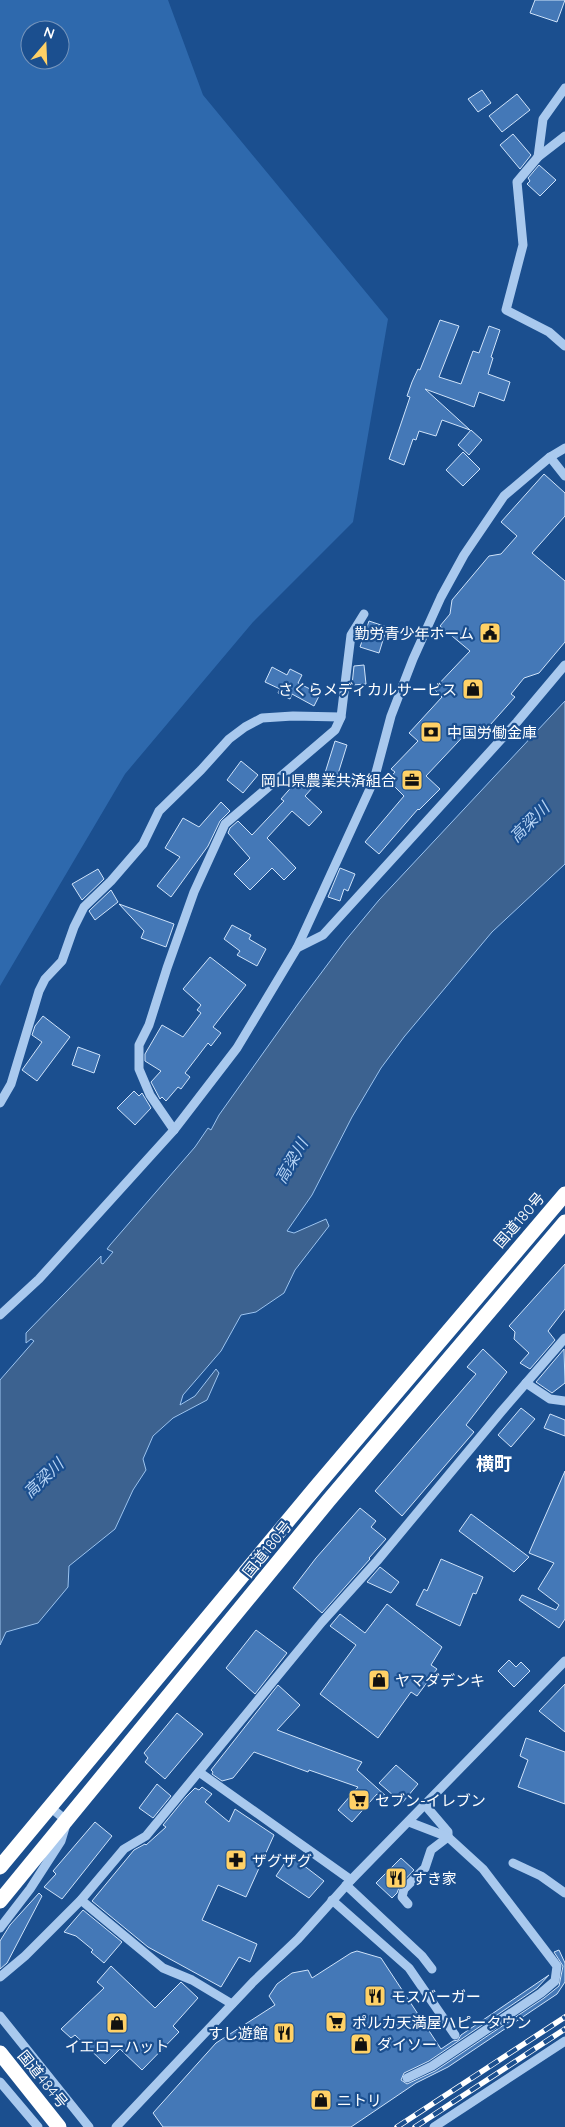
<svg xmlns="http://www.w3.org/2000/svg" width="565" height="2127" font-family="Quicksand,'Noto Sans JP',sans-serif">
<rect width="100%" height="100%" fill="#1b4f8f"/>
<!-- green -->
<path fill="#2e69ad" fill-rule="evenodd" d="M0,0H168L203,95L388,319L353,522L253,622L125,774L0,986ZM30,30H60V60H30Z"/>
<!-- water -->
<path fill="#3c6290" stroke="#9cc4f0" d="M565,701V864L492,932L404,1037L381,1068L352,1117L312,1195L287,1231L294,1233L326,1219L329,1226L295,1270L284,1293L256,1312L241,1315L221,1351L183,1395L180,1405L195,1396L216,1369L219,1373L207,1400L173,1418L153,1436L143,1459L146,1470L133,1490L115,1529L69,1566L68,1587L38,1623L6,1632L0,1645V1380L34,1341L31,1339L26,1343V1333L101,1256V1263L103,1264L113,1252L107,1249L110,1245L195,1147L208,1128L211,1130L219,1115L298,1004L345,941L379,900Z"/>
<!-- building -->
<g fill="#4478b7" stroke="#cfe3fa">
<path d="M535,0H565L557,22L530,13Z"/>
<path d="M482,90L491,103L478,112L468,99Z"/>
<path d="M517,94L530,110L502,132L489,116Z"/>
<path d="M513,134L531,155L520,169L500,145Z"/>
<path d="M539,165L556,180L540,196L527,184L530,181L528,178Z"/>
<path d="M440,320L459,326L439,377L461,384L473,351L479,353L489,326L500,330L491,357L493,358L488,374L510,382L504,401L479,392L474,407L425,389L470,430L442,420L436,436L419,431L416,440L413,439L404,465L389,459L410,397L407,396L412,382L418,369L420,370Z"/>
<path d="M471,430L482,440L469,455L458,445Z"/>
<path d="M463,452L480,469L463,486L446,470Z"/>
<path d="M544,474L565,493V516L532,553L565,581V642L539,673L524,678L511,694L515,697L482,734L473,726L426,776L440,789L419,810L418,809L379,854L365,842L404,796L388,780L395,772L391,769L418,741L409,733L442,697L434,689L470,651L440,626L450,614L452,600L489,556L501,554L517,536L501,522Z"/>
<path d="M369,621L387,627L379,653L360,647Z"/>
<path d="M364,665L366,684L352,685L354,666Z"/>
<path d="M272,667L287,675L290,669L302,675L298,683L320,694L314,706L292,694L290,699L278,693L280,689L265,682Z"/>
<path d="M335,741L347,745L337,777L325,773Z"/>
<path d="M241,761L258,775L243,793L227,780Z"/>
<path d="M302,775L314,786L305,796L322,812L309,826L292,811L267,838L296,868L284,880L272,868L250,890L234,874L250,858L228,833L230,828L238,821L252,835L284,801L281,799Z"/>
<path d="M221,802L230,811L220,821L208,846L171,897L157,886L180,857L165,848L183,818L199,827Z"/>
<path d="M340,868L355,874L348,891L344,889L340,901L328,897Z"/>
<path d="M98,869L104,879L82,900L72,884Z"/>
<path d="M111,890L118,902L95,920L89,911Z"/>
<path d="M119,904L174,924L166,947L141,938L144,931Z"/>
<path d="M232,925L251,935L249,939L266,949L257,966L237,955L240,951L224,939Z"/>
<path d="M210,957L246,985L213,1027L221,1033L211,1046L208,1043L185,1073L190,1077L181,1089L178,1087L166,1101L162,1097L160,1099L151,1082L161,1071L145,1061V1054L162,1025L183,1037L201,1013L197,1010L201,1005L183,989Z"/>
<path d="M43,1016L70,1037L37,1081L22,1070L42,1042L32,1035L35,1026Z"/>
<path d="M78,1047L100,1055L94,1073L72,1065Z"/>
<path d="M134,1091L139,1096L142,1093L151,1108L135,1125L117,1108Z"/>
<path d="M565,1264V1309L548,1331L555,1340L530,1369L520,1363L529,1353L514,1339L515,1332L509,1326Z"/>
<path d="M483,1349L507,1372L466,1425L474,1432L402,1516L375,1491L476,1374L467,1367Z"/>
<path d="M564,1349L565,1383L552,1393L536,1382Z"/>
<path d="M521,1408L535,1419L511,1447L498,1435Z"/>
<path d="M550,1414L565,1420V1436L544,1428Z"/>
<path d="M565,1471V1619L559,1628L519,1600L522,1595L556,1610L559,1605L538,1589L554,1563L529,1553Z"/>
<path d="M360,1508L376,1521L371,1527L386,1539L369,1558L370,1559L322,1613L293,1588L316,1558Z"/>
<path d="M471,1514L529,1557L514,1572L459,1531Z"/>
<path d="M441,1559L483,1577L476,1594L473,1593L460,1626L416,1605L424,1589L427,1591Z"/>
<path d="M380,1567L399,1582L391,1593L367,1582Z"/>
<path d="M387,1604L442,1647L431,1665L437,1669L417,1696L411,1692L378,1738L320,1694L356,1645L330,1626L340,1614L365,1633Z"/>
<path d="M256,1630L287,1653L255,1694L226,1668Z"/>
<path d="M509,1660L516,1667L521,1662L530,1671L514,1687L498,1671Z"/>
<path d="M565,1684V1732L539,1711Z"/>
<path d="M278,1685L300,1705L277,1730L362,1762L357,1770L387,1797L377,1794L352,1822L338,1810L358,1787L309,1770L308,1772L254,1752L233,1778L222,1781L212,1774L213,1772L211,1770Z"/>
<path d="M177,1713L203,1734L165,1779L145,1762L148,1758L144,1753Z"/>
<path d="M526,1738L565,1752V1804L518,1787L528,1760L520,1756Z"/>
<path d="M396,1765L418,1784L402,1803L379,1783Z"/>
<path d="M157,1784L171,1796L153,1818L139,1808Z"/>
<path d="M202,1787L212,1794L205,1802L229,1822L235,1809L274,1835L246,1897L218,1885L202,1920L257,1944L250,1962L239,1957L221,1987L148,1947L92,1901L134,1850L145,1844L146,1845L166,1827L163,1825L186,1797L195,1788L199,1790Z"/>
<path d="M95,1822L112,1836L62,1899L44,1887L56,1874L53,1871Z"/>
<path d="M290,1855L324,1881L309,1898L276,1876Z"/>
<path d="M401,1858L414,1870L400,1885L397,1893L392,1898L376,1883Z"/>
<path d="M39,1893L42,1896L7,1963L0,1969V1941L10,1925Z"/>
<path d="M83,1910L122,1942L104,1963L91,1952L93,1950L76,1936L64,1932Z"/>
<path d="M559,1950L565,1963V1982L557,1994L448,2067L416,2083L351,2127H163L153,2113L216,2043L275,2005L269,1996L277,1984L292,1973L308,1970L312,1978L351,1953L357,1951L381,1958L441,2049L453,2041L458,2040L461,2035L549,1975L537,1988L429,2061L404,2073L401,2080L407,2084L435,2071L544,1998L559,1986L563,1966L554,1952Z"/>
<path d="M111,1966L155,2008L181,1982L198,1998L173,2026L179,2032L142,2070L120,2049L105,2064L75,2035L71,2038L61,2029L104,1988L97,1982Z"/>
</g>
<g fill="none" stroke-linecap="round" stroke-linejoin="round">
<!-- minor -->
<g stroke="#a9c9ee" stroke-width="9">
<path d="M565,136L538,157L517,182L523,245L506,310L549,332L565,346"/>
<path d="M538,157L543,119L565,88"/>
<path d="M550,457L565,476"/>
<path d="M297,948L323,935L517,722L565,665"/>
<path d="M0,1103L11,1084L39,991L45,979L62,961L74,927L84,907L111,881L143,844L159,811L201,770L229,739L245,727L262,718L293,716L341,717"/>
<path d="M174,1130L150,1095L139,1069V1045L149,1025L167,968L194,892L225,824L335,730L341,717L351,635L364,614"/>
<path d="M0,1315L39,1279L174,1130L237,1048L297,948L374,780L391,716L413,659L441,597L464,555L504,496L550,457L565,448"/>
<path d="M526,1383L550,1399L565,1401"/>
<path d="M199,1772L351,1880"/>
<path d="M425,1805L448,1832V1837"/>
<path d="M513,1863L541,1876L565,1893"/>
<path d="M346,1885L422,1956L432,1969"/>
<path d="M81,1900L163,1968L192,1980L232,2004"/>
<path d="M332,1900L409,1968L455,2035"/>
<path d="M408,1904L402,1897L404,1889L425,1868L431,1850L448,1837"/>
<path d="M0,1928L30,1889L61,1841L67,1821L50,1807"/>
<path d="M0,1977L25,1956L81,1900L124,1849L146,1836L322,1622L377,1561L501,1412L565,1338"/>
<path d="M0,2016L89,2127"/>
<path d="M407,2078L432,2066L541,1993L555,1981L557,1966L483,1869L448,1837L409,1822"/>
<path d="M0,2082L38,2127"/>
<path d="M116,2127L253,1982L298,1939L351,1880L565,1661"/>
<path d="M434,2127L565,2041"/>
</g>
<!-- highway -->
<g stroke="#fff" stroke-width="15">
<path d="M0,1867L316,1487L565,1194"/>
<path d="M0,1901L329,1500L565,1222"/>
<path d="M0,2053L59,2127"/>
</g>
<!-- rail casing -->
<g stroke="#fff" stroke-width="5.5">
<g id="rail">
<path d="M397,2127L565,2017"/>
<path d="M415,2127L565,2029"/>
</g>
</g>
<!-- rail -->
<use href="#rail" stroke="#1b4f8f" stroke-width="4" stroke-dasharray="11" stroke-linecap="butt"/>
</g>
<!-- icons -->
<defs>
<g id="civic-square" transform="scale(1.125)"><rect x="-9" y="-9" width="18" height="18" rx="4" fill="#ffd166" stroke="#1b4f8f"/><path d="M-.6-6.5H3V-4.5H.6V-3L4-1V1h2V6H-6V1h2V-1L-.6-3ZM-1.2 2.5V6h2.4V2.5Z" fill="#111"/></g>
<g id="shop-square" transform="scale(1.125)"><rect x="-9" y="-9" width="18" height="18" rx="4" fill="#ffd166" stroke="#1b4f8f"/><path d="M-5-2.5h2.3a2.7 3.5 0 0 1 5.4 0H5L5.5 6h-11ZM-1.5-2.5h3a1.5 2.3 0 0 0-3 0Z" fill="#111"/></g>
<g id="bank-square" transform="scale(1.125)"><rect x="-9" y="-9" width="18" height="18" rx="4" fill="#ffd166" stroke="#1b4f8f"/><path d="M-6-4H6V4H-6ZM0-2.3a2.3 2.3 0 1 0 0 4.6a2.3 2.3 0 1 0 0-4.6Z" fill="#111"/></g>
<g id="office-square" transform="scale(1.125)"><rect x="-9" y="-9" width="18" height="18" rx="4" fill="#ffd166" stroke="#1b4f8f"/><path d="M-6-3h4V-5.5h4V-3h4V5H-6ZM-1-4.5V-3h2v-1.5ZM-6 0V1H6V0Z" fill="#111"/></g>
<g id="supermarket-square" transform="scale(1.125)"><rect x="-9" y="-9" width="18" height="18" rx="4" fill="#ffd166" stroke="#1b4f8f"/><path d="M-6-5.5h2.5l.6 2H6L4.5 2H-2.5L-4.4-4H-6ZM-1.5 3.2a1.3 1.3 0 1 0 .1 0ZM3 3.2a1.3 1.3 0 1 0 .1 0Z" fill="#111"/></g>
<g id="pharmacy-square" transform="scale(1.125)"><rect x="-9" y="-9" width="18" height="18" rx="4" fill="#ffd166" stroke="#1b4f8f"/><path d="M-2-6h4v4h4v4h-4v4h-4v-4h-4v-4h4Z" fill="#111"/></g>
<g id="restaurant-square" transform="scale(1.125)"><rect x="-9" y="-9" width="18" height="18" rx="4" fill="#ffd166" stroke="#1b4f8f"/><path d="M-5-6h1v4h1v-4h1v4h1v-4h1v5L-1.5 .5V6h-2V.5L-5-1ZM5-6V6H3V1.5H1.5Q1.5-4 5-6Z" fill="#111"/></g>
</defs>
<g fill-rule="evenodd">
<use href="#civic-square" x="490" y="633"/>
<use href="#shop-square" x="473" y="689"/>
<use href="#bank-square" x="431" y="732"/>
<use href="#office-square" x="412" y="780"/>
<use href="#shop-square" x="379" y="1680"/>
<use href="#supermarket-square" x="359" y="1800"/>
<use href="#pharmacy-square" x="236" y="1860"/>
<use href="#restaurant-square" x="396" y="1878"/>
<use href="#restaurant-square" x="375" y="1996"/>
<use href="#supermarket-square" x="336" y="2022"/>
<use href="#shop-square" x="117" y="2023"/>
<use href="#restaurant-square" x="284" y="2033"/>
<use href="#shop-square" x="361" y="2044"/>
<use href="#shop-square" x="321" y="2100"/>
</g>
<g text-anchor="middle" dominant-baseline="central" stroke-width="4.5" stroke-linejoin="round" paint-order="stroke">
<!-- poi labels -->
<g font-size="15" fill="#fff" stroke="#1b4f8f" text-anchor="start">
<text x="474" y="633" text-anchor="end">勤労青少年ホーム</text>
<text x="457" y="689" text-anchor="end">さくらメディカルサービス</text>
<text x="447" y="732">中国労働金庫</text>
<text x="396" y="780" text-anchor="end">岡山県農業共済組合</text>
<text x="395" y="1680">ヤマダデンキ</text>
<text x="375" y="1800">セブン-イレブン</text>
<text x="252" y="1860">ザグザグ</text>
<text x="412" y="1878">すき家</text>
<text x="391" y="1996">モスバーガー</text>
<text x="352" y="2022">ポルカ天満屋ハピータウン</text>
<text x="268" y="2033" text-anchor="end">すし遊館</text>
<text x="377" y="2044">ダイソー</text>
<text x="117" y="2046" text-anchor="middle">イエローハット</text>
<text x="337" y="2100">ニトリ</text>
</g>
<!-- street labels -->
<g font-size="15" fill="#fff" stroke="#1b4f8f">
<text transform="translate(519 1220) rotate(-49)">国道180号</text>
<text transform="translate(267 1549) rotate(-51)">国道180号</text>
<text transform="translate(43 2079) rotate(51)">国道484号</text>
</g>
<!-- water labels -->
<g font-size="16" font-style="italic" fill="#b5d3f5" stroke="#1b4f8f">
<text transform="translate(529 822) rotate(-45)">高梁川</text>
<text transform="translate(291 1161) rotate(-60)">高梁川</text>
<text transform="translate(43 1478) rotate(-44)">高梁川</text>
</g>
<!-- quarter labels -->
<g font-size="18" font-weight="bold" fill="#fff" stroke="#1b4f8f">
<text x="494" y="1463">横町</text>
</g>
</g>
<!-- north arrow -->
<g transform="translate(45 45) rotate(19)"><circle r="24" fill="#1b4f8f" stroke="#7695bc"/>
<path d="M0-4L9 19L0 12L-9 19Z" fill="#ffd166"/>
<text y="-8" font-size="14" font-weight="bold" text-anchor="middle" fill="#ffffff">N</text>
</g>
</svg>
